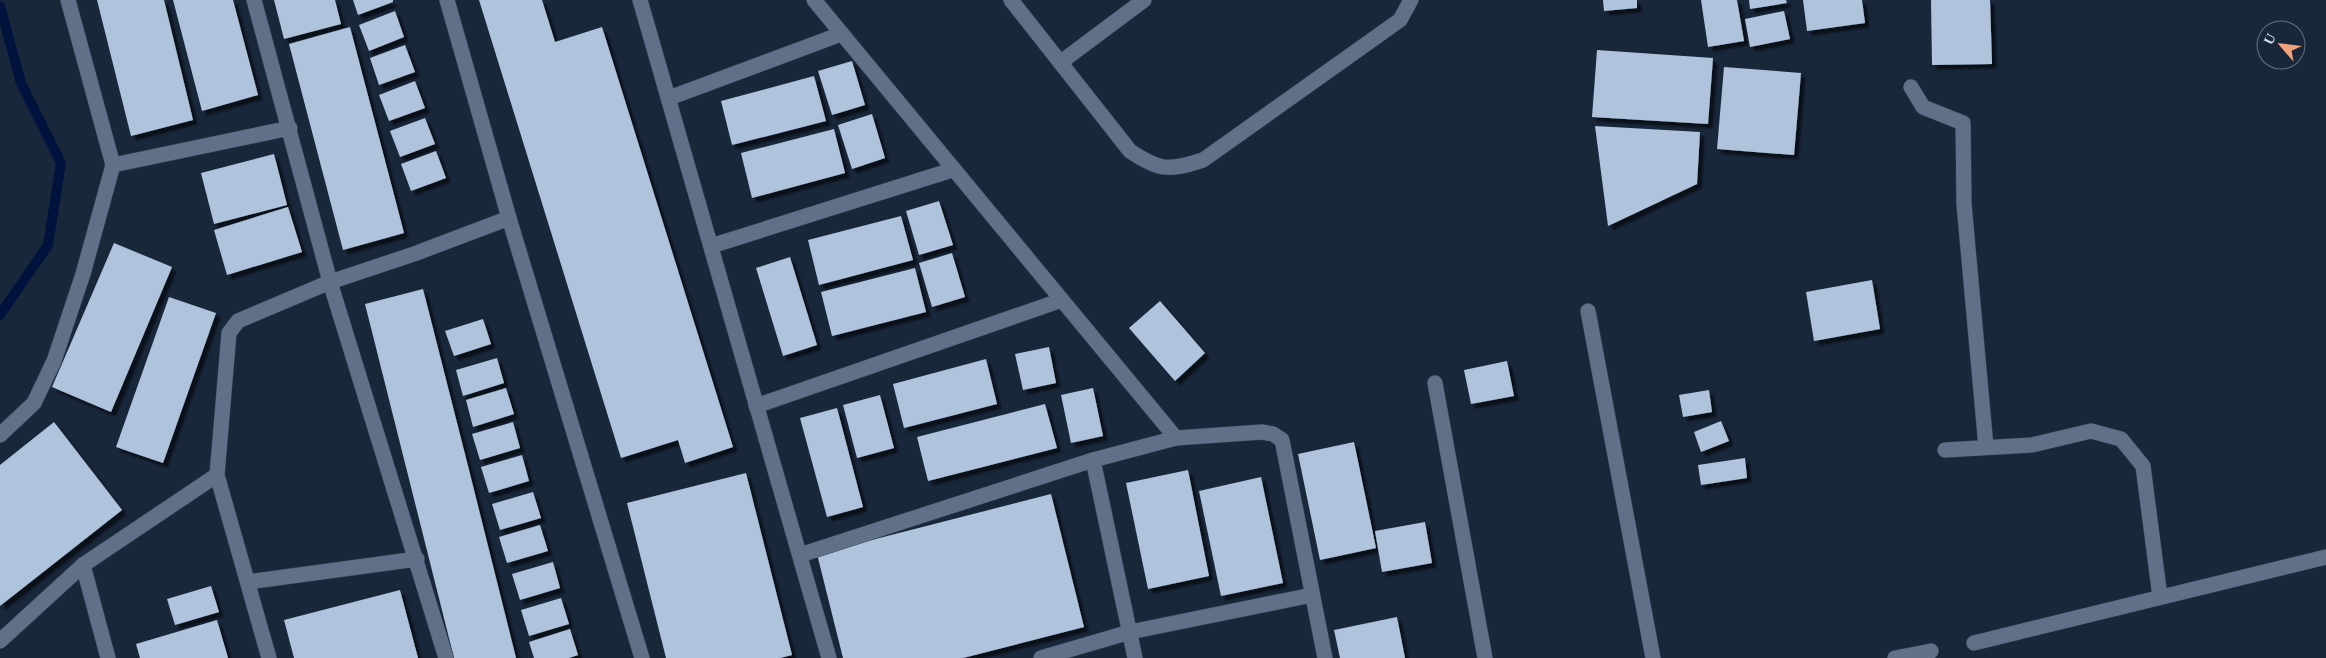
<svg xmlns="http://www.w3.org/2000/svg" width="2326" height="658" font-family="'Times New Roman',serif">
<defs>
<filter id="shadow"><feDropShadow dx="4.5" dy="4.5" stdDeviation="1" flood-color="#0009"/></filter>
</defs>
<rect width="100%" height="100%" fill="#19273b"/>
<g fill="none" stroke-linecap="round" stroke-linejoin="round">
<!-- stream -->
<path stroke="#00133c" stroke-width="10" d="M0,6L21,83L61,163L48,245L0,315"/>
</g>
<!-- building -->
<g fill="#b0c3dd" filter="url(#shadow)">
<path d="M97,0H164L193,120L131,136Z"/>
<path d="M173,0H233L258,95L202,111Z"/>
<path d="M274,0H335L341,24L284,39Z"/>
<path d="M353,0H393V2L358,15Z"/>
<path d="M479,0H542L555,42L602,27L733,447L685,463L678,440L621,458Z"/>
<path d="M1603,0H1637V8L1604,11Z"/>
<path d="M1701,0H1737L1744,41L1708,47Z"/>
<path d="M1749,0H1786L1787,3L1750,9Z"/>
<path d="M1803,0H1862L1865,23L1807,31Z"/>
<path d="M1931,0H1990L1992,64L1932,65Z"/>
<path d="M395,11L404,37L369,51L359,25Z"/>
<path d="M1784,11L1790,39L1750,47L1745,19Z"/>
<path d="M350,27L404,233L343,250L289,44Z"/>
<path d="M405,45L415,72L379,85L370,58Z"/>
<path d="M1597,50L1713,58L1708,124L1592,117Z"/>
<path d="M852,61L865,105L832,115L818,71Z"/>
<path d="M1724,67L1801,73L1794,155L1717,149Z"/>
<path d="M814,76L826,121L732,145L721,101Z"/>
<path d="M415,81L425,108L389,121L379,95Z"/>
<path d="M872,114L885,158L852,169L838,125Z"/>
<path d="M425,118L435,144L400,157L390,131Z"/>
<path d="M1595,126L1700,132L1697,184L1608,226Z"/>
<path d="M834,129L845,173L752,198L741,153Z"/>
<path d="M436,151L446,178L411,191L401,164Z"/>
<path d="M274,154L287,205L214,224L201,173Z"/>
<path d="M939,201L953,245L919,255L906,211Z"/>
<path d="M288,207L302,252L227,275L214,230Z"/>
<path d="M901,216L913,260L819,285L808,240Z"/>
<path d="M114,243L172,267L111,412L52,387Z"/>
<path d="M952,253L965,297L932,307L919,263Z"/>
<path d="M790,257L817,345L783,356L756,268Z"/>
<path d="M915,268L926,312L832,336L821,292Z"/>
<path d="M1872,280L1880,329L1814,341L1806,292Z"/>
<path d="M423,289L470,474L516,658H454L365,304Z"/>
<path d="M169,297L216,313L163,463L116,447Z"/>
<path d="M1160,301L1205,353L1175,381L1129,328Z"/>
<path d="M483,319L491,344L454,356L445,331Z"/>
<path d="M1049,347L1056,383L1023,390L1015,354Z"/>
<path d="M497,358L504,383L463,396L456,370Z"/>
<path d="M986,359L997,404L904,428L893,384Z"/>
<path d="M1507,361L1514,396L1471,404L1464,370Z"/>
<path d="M506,388L514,414L473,427L466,400Z"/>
<path d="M1093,388L1103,436L1071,443L1061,395Z"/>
<path d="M1709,390L1712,412L1683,417L1679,395Z"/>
<path d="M880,395L894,448L857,458L843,405Z"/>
<path d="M1045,404L1057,448L928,481L917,437Z"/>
<path d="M837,408L863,507L827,517L800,418Z"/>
<path d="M1721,421L1729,441L1701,452L1694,432Z"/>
<path d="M54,422L122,510L0,606V465Z"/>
<path d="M513,422L520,448L480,460L472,434Z"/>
<path d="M1354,442L1376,548L1320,560L1298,454Z"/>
<path d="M522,455L529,481L489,493L481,467Z"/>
<path d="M1745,458L1747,478L1701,485L1698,465Z"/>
<path d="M1188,470L1209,576L1148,589L1126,483Z"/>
<path d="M746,473L792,655L780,658H666L627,503Z"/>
<path d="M1261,477L1283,583L1221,596L1199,491Z"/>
<path d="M533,492L541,518L500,530L492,504Z"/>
<path d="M1051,494L1084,627L963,658H843L817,554Z"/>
<path d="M1425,522L1432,563L1382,572L1375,531Z"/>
<path d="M540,525L548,551L507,563L499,537Z"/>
<path d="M553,562L560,588L520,600L512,574Z"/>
<path d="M211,586L219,612L175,625L167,599Z"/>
<path d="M400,590L418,658H294L284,620Z"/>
<path d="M561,598L569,624L529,636L521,610Z"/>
<path d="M1397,617L1405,658H1340L1334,630Z"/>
<path d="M217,620L228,658H140L136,644Z"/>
<path d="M570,629L578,655L569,658H534L529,642Z"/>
</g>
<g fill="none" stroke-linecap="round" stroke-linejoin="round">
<!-- minor casing -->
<g stroke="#374153" stroke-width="16">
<g id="minor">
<path d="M254,0L330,282L446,658"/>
<path d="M447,0L509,218L642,658"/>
<path d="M640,0L829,658"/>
<path d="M814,0L1176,438"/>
<path d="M1011,0L1130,151C1160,171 1169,171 1203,160L1400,20L1411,0"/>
<path d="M1061,62L1144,0"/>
<path d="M1911,87L1923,107L1963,123L1964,204L1986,447"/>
<path d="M669,98L841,34"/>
<path d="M113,165L290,128"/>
<path d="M711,246L952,170"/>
<path d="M1588,311L1653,658"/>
<path d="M1435,383L1485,658"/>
<path d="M756,406L1062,300"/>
<path d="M0,435L34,403L54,361L83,274L113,165L68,0"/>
<path d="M1945,450L2032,445L2091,431L2121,439L2143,466L2160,597"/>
<path d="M1093,460L1135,658"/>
<path d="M800,555L1093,460L1176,438L1262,432L1273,434L1282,440L1325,658"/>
<path d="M83,565L108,658"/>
<path d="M248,582L417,559"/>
<path d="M0,641L83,565L217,475"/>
<path d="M1974,643L2326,557"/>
<path d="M269,658L217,475L229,333L238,321L330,282L414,254L509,218"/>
<path d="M1041,658L1130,632L1312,595"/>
<path d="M1895,658L1931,651"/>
</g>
</g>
<!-- minor -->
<use href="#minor" stroke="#607088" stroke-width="15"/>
</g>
<!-- north arrow -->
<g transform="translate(2281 45) rotate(298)"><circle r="24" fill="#19273b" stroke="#657183"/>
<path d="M0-4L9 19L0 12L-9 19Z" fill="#f0a27a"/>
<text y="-8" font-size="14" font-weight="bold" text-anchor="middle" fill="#d8e1ef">U</text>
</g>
</svg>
